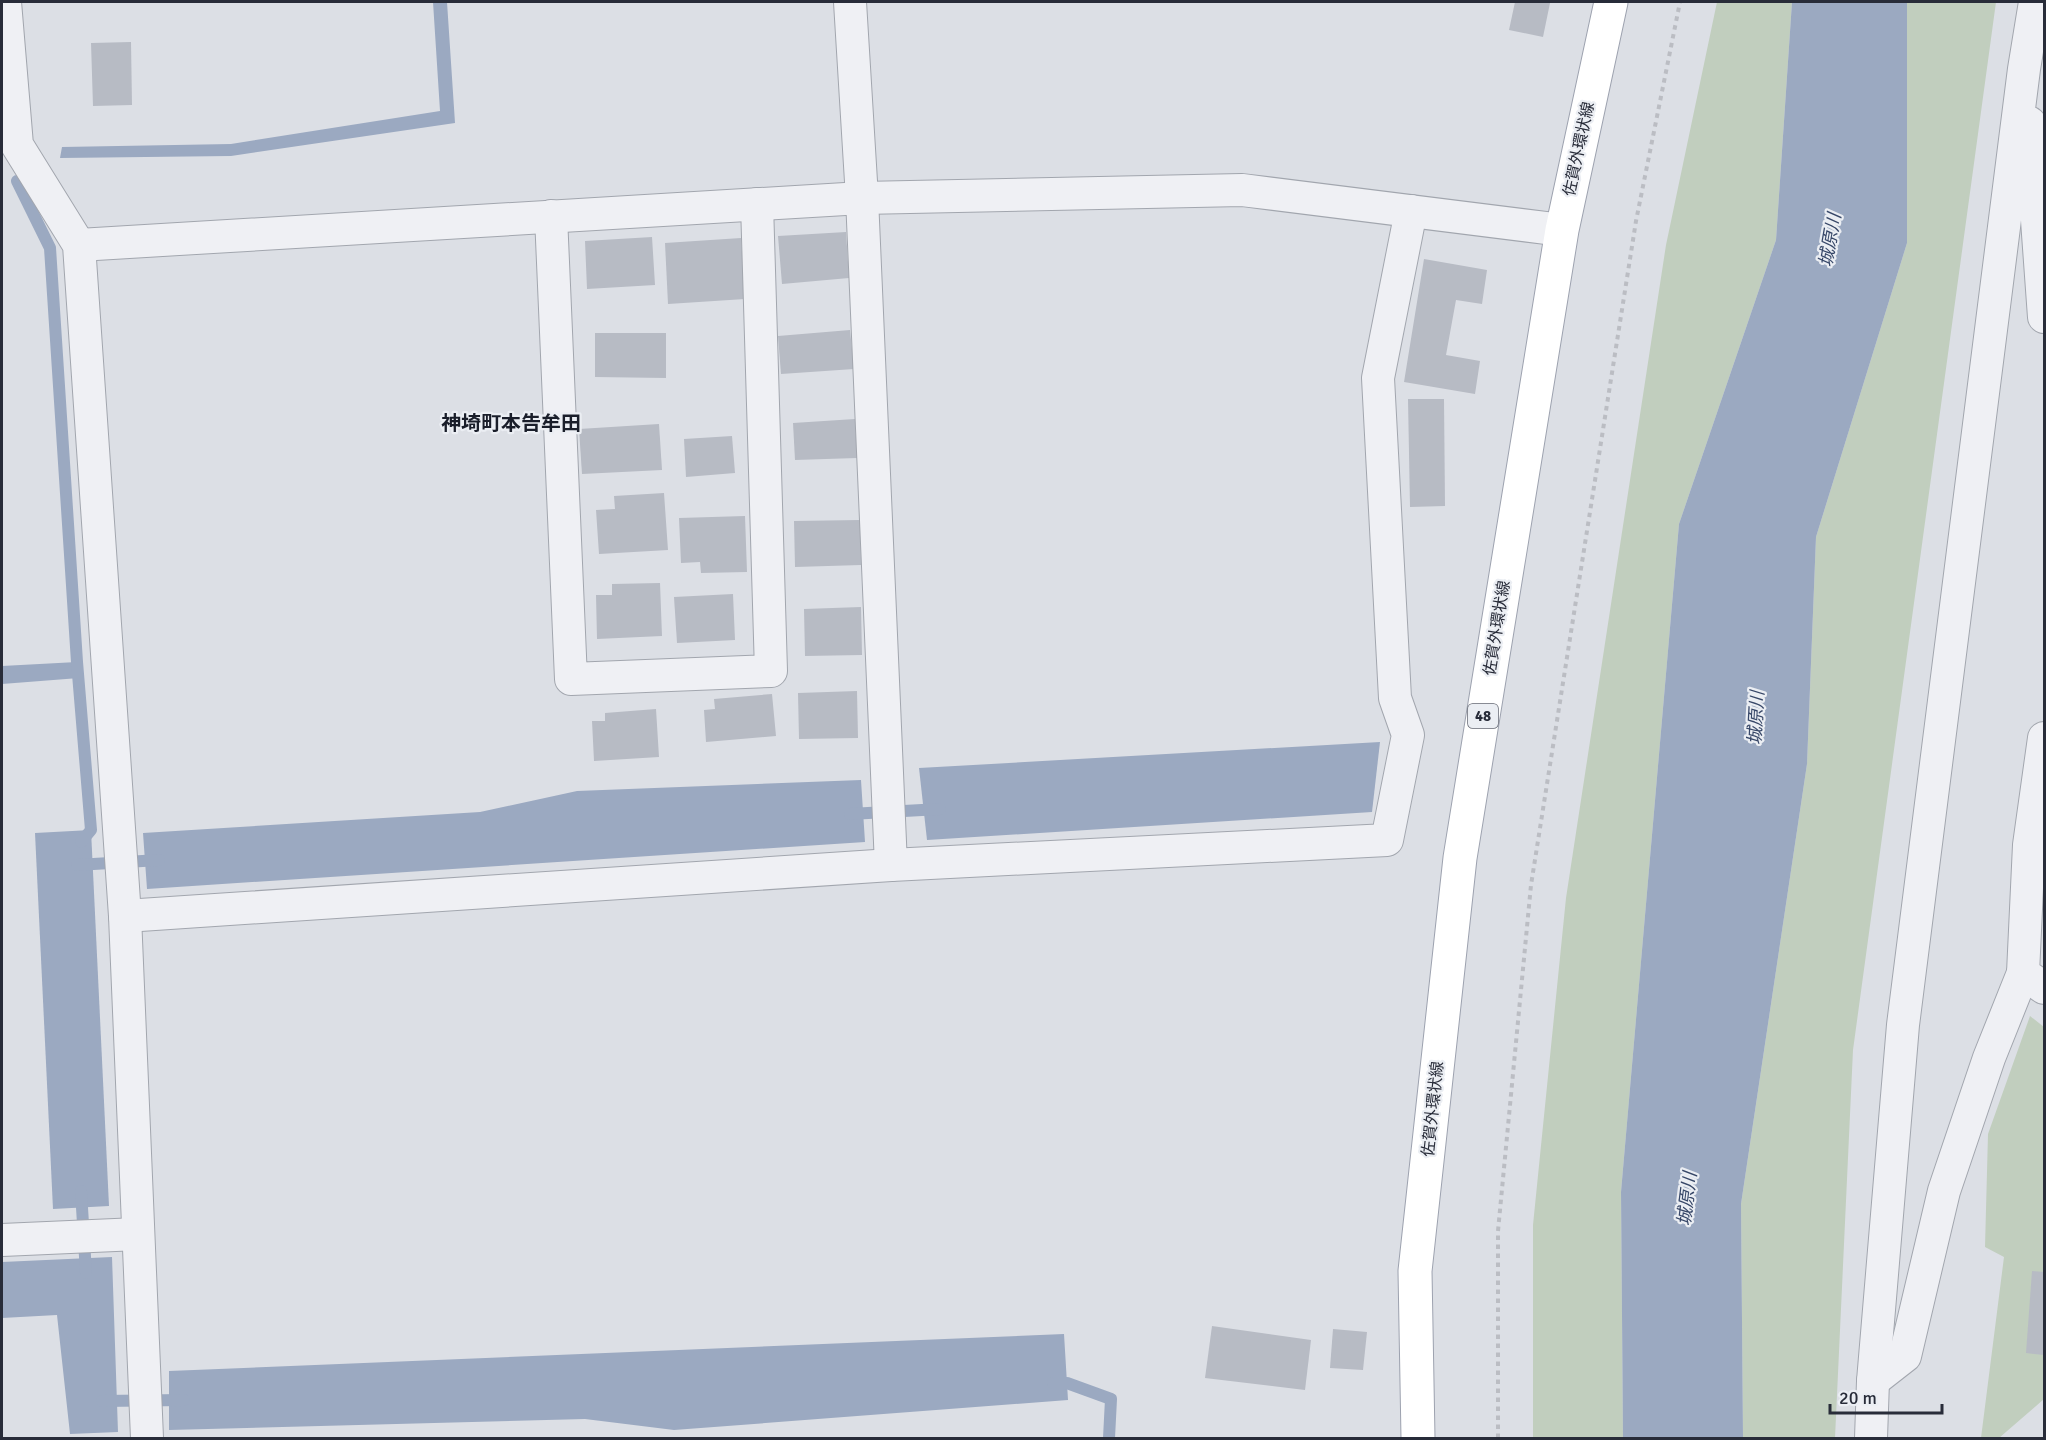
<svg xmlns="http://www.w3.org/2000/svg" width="2046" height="1440" font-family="Signika,'Noto Sans JP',sans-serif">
<rect width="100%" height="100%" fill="#dcdfe5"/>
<!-- green -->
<g fill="#c1cebe">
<path d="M1717,2H1792L1776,240L1679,524L1621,1192L1623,1438H1533V1225L1566,898L1666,245Z"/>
<path d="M1907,2H1996L1853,1050L1835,1438H1743L1741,1204L1807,764L1816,537L1907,243Z"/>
<path d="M2030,1016L2044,1027V1399L1999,1438H1981L2004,1257L1985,1247L1988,1134Z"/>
</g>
<!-- water -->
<g fill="#9ba9c1">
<path d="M433,2H447L455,123L231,156L60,158L62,147L231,144L440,111Z"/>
<path d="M1792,2H1907V243L1816,537L1807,764L1741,1204L1743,1438H1623L1621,1192L1679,524L1776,240Z"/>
<path d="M77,662L79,678L2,684V666Z"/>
<path d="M1380,742L1372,812L927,840L919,768Z"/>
<path d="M861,780L865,842L147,889L143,833L480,812L577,791Z"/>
<path d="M91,830L109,1206L53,1209L35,833Z"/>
<path d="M112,1257L118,1432L70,1434L57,1315L2,1318V1262Z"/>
<path d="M1064,1334L1068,1400L674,1430L585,1419L169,1430V1371Z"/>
</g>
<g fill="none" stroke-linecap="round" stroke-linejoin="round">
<!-- stream -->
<g stroke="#9ba9c1" stroke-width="12">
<path d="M17,181L50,248L77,662L91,830L81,842"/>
<path d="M850,814L940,809"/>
<path d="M77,865L159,860"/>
<path d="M81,1191L86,1273"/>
<path d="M1053,1383H1067L1111,1399L1109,1438"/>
<path d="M102,1401L184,1400"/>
</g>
</g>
<!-- building -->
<g fill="#b7bbc4">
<path d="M1515,2L1550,3L1543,37L1509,30Z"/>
<path d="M131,42L132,105L93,106L91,43Z"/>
<path d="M846,232L849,278L782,284L778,236Z"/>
<path d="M652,237L655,285L587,289L585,241Z"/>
<path d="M741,238L745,299L668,304L665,243Z"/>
<path d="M1424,259L1487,270L1482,304L1456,300L1446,355L1480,361L1475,394L1404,382Z"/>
<path d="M850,330L854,369L781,374L778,336Z"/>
<path d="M595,333H666V378L595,377Z"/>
<path d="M1408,399H1444L1445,506L1410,507Z"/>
<path d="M855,419L857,458L795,460L793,423Z"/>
<path d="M659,424L662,470L582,474L579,429Z"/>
<path d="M732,436L735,473L686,477L684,439Z"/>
<path d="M664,493L668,550L599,554L596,510L615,509L614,496Z"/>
<path d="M745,516L747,572L701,573L700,562L681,563L679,518Z"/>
<path d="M860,520L861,565L795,567L794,521Z"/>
<path d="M660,583L662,636L597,639L596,595H612V584Z"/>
<path d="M733,594L735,640L677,643L674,597Z"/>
<path d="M861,607L862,655L805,656L804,609Z"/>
<path d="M857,691L858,738L799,739L798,693Z"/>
<path d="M772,694L776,736L706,742L704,710L715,709L714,699Z"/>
<path d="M656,709L659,757L594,761L592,721H605V713Z"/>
<path d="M2032,1271L2044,1272V1355L2026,1353Z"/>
<path d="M1212,1326L1311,1340L1305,1390L1205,1378Z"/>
<path d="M1333,1329L1367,1332L1363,1370L1330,1368Z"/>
</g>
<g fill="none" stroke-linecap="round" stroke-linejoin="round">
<!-- minor casing -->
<g stroke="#a2a6ae" stroke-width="34">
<g id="minor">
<path d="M5,2L17,145L79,245L125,916L147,1438"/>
<path d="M850,2L862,198L891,865"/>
<path d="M2030,123L2044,317"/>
<path d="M551,216L571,679L771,671L757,204"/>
<path d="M79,245L862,198L1242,190L1562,230"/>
<path d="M2044,738L2029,845L2023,973L2044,988"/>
<path d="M125,916L891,865L1387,840L1408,735L1395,698L1378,378L1411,211"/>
<path d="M2,1240L138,1234"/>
<path d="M1873,1381L1905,1356L1944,1191L1989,1058L2023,973"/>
<path d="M1871,1438L1873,1381L1903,1025L2024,69L2035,2"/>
</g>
</g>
<!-- primary casing -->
<g stroke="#9da2af" stroke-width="35">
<path id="primary" d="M1418,1438L1415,1271L1460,858L1562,230L1611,2"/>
</g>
<!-- path -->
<path stroke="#bbbdc3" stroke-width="4" stroke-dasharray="4.5 4.5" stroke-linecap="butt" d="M1498,1438V1231L1531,885L1636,221L1680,2"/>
<!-- minor -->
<use href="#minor" stroke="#eff0f4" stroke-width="32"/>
<!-- primary -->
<use href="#primary" stroke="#fff" stroke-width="33"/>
</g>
<g text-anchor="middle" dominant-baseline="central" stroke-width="4.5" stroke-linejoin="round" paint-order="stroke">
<!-- shield labels -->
<rect fill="#ebeef3" stroke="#626671" stroke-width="1.5" x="1468" y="704" width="30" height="24" rx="4.5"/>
<g font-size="15" font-weight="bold" fill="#282c39">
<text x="1483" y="716">48</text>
</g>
<!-- street labels -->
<g font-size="16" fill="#282c39" stroke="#ebeef3">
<text transform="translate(1579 149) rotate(-78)">佐賀外環状線</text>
<text transform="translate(1497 628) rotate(-81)">佐賀外環状線</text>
<text transform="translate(1433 1109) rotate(-84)">佐賀外環状線</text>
</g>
<!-- water labels -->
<g font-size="18" font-style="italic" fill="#374768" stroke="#ebeef3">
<text transform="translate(1830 240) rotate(-80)">城原川</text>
<text transform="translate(1756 718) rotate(-87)">城原川</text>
<text transform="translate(1687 1199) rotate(-83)">城原川</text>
</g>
<!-- quarter labels -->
<g font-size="20" font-weight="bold" fill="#1a1e2a" stroke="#ebeef3">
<text x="511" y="423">神埼町本告牟田</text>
</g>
</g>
<!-- border -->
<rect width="2046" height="1440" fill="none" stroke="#282c39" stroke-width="6"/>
<!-- scale -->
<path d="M1830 1404v9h112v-9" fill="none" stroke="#282c39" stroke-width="3"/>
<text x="1839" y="1404" font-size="18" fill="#282c39" stroke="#ebeef3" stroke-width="4.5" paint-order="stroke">20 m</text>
</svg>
